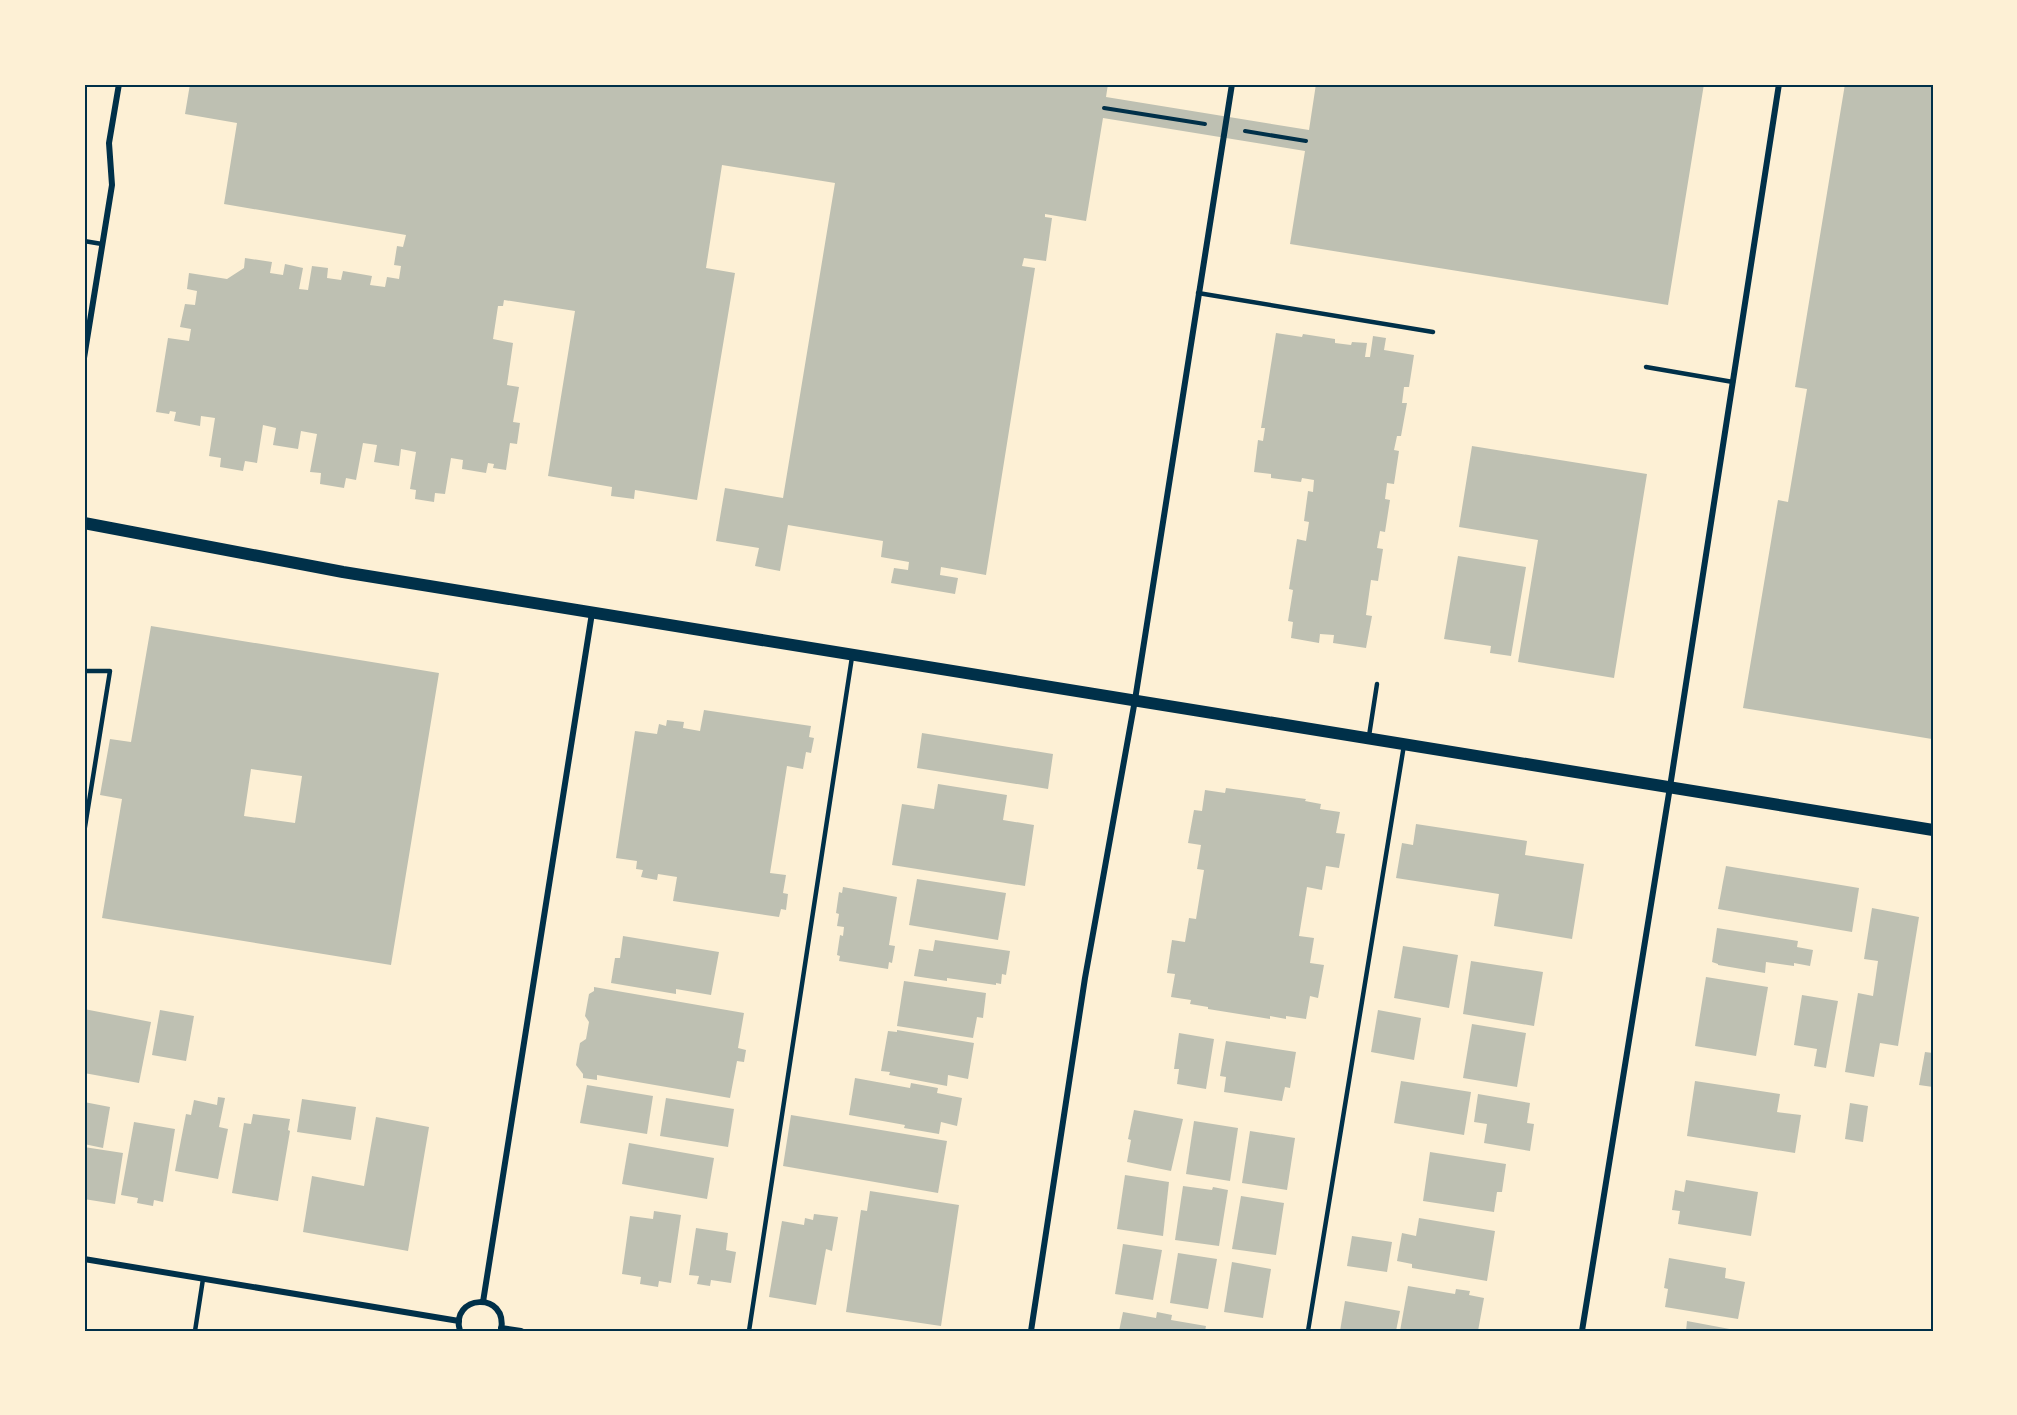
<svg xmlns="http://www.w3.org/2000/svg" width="2017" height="1415" font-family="Karla,sans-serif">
<rect width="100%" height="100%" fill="#fdf0d5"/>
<!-- building -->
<g fill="#bec0b2" fill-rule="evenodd">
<path d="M190,84H1108L1106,97L1309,130L1316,84H1704L1668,305L1290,244L1305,151L1103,118L1086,221L1045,214V217L1052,218L1046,261L1024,258L1022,266L1035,268L986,575L941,567L940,575L958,578L955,594L891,583L894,568L908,570L909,562L881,557L883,541L788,525L780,571L755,566L759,548L716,541L725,488L783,498L835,183L722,165L706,268L735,273L697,500L635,490L634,499L611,496L612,487L548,476L575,311L504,300L503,306H498L493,339L513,343L507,385L519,387L513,422L520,423L517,444L510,443L506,470L493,468L494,464L488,463L486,473L462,469L463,460L451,458L445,494L435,493L434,502L415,499L416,490L410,489L416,452L401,449L399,466L374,462L377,445L363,443L356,480L346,478L344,488L320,484L321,473L310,472L317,434L301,431L298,449L273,445L276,428L263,425L257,463L245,461L243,471L220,467L221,458L209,456L215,418L201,416L200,426L174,421L176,412L170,411L169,414L156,412L168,338L189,341L191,329L180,327L185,304L195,305L197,291L187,289L189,273L227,279L244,268L245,258L272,262L270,273L283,275L285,264L303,268L299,289L308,290L312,266L328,268L327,278L341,280L343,271L372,276L370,285L385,287L387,277L399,279L401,266L394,265L397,246L403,247L406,235L224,204L237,123L185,114Z"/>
<path d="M1845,84H1933L1932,739L1743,708L1778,500L1788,502L1807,389L1795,387Z"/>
<path d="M1276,333L1302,337L1303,334L1335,339V343L1351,345L1352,342L1367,343L1365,357H1370L1373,336L1386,338L1384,350L1414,355L1409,387H1404L1402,403H1407L1401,436H1397L1394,450L1399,451L1394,484L1387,483L1385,499L1390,500L1385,532L1380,531L1377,548L1383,549L1378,581L1371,580L1366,615L1372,616L1366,648L1333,643L1334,635L1320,634L1319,643L1291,638L1293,622L1288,621L1293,590L1289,589L1297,539L1306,541L1309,522L1304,521L1308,491L1313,492L1314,480L1302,478L1301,482L1271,478V474L1254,472L1258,440L1263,441L1265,428H1261Z"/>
<path d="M1472,446L1647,474L1614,678L1518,662L1538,540L1459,527Z"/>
<path d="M1458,556L1526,567L1511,656L1490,653L1491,646L1444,639Z"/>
<path d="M151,626L439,673L391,965L102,918L122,799L100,795L110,739L131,742ZM251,769L302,776L295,823L244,816Z"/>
<path d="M704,710L811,726L809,737L814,738L811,753L806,752L803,769L787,766L770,873L786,875L783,893L788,894L786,910L781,909L779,917L673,901L677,877L658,874L657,880L641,877L643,870L636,869L637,861L616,858L635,731L657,734L659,724L666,726L667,720L684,722L683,728L700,731Z"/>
<path d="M922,733L1053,754L1048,789L917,768Z"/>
<path d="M938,784L1007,795L1003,820L1034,825L1025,886L892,865L902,804L934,809Z"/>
<path d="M1226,788L1306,799L1305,801L1321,804L1320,809L1340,812L1336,833L1345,834L1339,868L1326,866L1322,890L1307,887L1299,936L1314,938L1310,963L1324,965L1318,998L1310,996L1306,1019L1286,1016V1019L1270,1016V1019L1208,1009V1007L1190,1004L1191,1000L1171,997L1175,974L1167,973L1172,940L1185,942L1189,918L1196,919L1204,870L1197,869L1201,845L1188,843L1194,810L1202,811L1205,790L1225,793Z"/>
<path d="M1416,824L1527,841L1525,855L1584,864L1572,939L1494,926L1499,894L1396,878L1402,843L1413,845Z"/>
<path d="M1726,866L1859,888L1852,932L1718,909Z"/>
<path d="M917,879L1006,893L998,940L909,925Z"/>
<path d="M843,887L897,897L889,945L895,946L892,963L889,962L888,969L839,961L840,956L837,955L840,935L843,936L844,927L837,926L839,914L836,913L839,892L842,893Z"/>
<path d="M1872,908L1919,917L1898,1046L1880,1043L1874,1077L1845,1072L1858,993L1873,996L1878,961L1864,959Z"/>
<path d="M1717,928L1798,941L1797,947L1813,950L1810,966L1794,963V966L1766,962L1765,973L1718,965V964L1712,962Z"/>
<path d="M623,936L719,952L711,995L676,989V994L611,983L615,958H620Z"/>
<path d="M935,940L1010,951L1006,975L1002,974L1001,984L996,983V985L947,978V981L914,976L919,949L933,951Z"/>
<path d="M1403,946L1458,955L1449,1008L1394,998Z"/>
<path d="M1471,961L1543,972L1534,1026L1463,1014Z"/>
<path d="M1706,977L1768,987L1756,1056L1695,1046Z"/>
<path d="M904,981L986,993L983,1018L977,1017L973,1038L897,1026Z"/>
<path d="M594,987L744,1013L738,1048L746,1050L744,1062L737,1061L730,1098L597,1075V1080L583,1078V1074L576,1065L580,1043L586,1039L589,1022L585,1016L589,994L594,991Z"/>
<path d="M1802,995L1838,1001L1826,1068L1814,1066L1817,1049L1794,1045Z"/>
<path d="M84,1009L151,1022L139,1083L84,1073Z"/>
<path d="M160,1010L194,1016L186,1061L152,1055Z"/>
<path d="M1378,1010L1421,1018L1414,1060L1371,1052Z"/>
<path d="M1472,1024L1526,1033L1517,1087L1463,1078Z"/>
<path d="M897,1030L974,1043L968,1079L948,1075L947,1086L889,1075L890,1072L881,1071L888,1031L897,1032Z"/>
<path d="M1179,1033L1214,1039L1206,1089L1177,1084L1179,1069H1174Z"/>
<path d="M1226,1041L1296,1052L1290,1088L1285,1087L1282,1101L1224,1092L1226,1077L1220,1076Z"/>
<path d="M1925,1052L1933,1053V1087L1919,1085Z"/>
<path d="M855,1078L910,1088L911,1083L938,1088L937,1093L962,1098L957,1126L941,1122L939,1134L904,1128L905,1125L849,1115Z"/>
<path d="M1401,1081L1471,1092L1464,1135L1394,1123Z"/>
<path d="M1695,1081L1780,1094L1777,1112L1801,1115L1795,1153L1687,1136Z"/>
<path d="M587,1085L653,1096L647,1134L580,1123Z"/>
<path d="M1478,1094L1530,1103L1527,1123L1534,1124L1530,1151L1484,1143L1487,1124L1474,1122Z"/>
<path d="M218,1097L225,1098L219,1127L228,1129L218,1179L175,1171L186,1114L191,1115L194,1100L217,1105Z"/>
<path d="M666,1098L734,1109L728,1147L660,1136Z"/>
<path d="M302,1099L356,1107L351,1140L297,1132Z"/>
<path d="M84,1102L110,1107L103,1148L84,1144Z"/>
<path d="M1850,1103L1868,1106L1863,1142L1845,1139Z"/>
<path d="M1134,1110L1183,1119L1171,1171L1127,1162L1131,1140L1128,1139Z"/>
<path d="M253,1114L290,1119L288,1130L290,1131L278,1201L232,1193L244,1123L251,1124Z"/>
<path d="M791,1115L947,1141L938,1193L783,1166Z"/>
<path d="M376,1117L429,1127L408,1251L303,1232L312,1176L364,1186Z"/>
<path d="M1194,1121L1238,1128L1230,1181L1186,1174Z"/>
<path d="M134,1122L175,1129L163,1202L154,1200L153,1206L137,1203L138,1198L121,1195Z"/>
<path d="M1250,1131L1295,1138L1287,1190L1242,1183Z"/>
<path d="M629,1143L714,1158L707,1199L622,1184Z"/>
<path d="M84,1147L123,1153L115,1204L84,1199Z"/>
<path d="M1430,1152L1506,1164L1502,1192H1497L1494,1212L1423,1201Z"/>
<path d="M1125,1175L1169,1182L1163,1236L1117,1229Z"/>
<path d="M1686,1180L1758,1192L1751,1236L1678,1224L1680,1211L1672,1210L1675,1190L1684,1192Z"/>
<path d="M1183,1186L1212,1190L1213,1187L1228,1190L1219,1246L1175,1240Z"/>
<path d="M870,1191L959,1205L941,1326L846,1312L861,1210L867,1211Z"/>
<path d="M1241,1196L1284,1203L1276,1255L1232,1249Z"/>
<path d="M654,1211L681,1215L671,1283L659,1281L658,1287L640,1284L641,1277L622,1274L630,1216L653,1219Z"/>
<path d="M814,1214L838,1217L832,1251L826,1249L816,1305L769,1297L782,1221L804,1225L805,1218L813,1220Z"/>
<path d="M1419,1218L1495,1231L1487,1281L1412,1268V1264L1397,1261L1402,1233L1416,1236Z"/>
<path d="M696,1228L728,1233L726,1250L736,1252L731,1283L711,1280L710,1286L697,1284L699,1276L689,1275Z"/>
<path d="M1352,1236L1392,1242L1387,1272L1347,1266Z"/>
<path d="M1123,1244L1162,1250L1153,1300L1115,1294Z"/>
<path d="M1178,1253L1217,1259L1208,1309L1170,1303Z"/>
<path d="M1669,1258L1726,1268L1725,1278L1745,1282L1738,1319L1665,1307L1668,1289L1664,1288Z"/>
<path d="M1232,1262L1271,1269L1263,1318L1224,1312Z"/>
<path d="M1408,1286L1455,1294L1456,1289L1470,1291L1469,1295L1484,1298L1478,1331H1400Z"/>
<path d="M1345,1301L1400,1311L1396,1331H1340Z"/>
<path d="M1123,1312L1156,1318L1157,1312L1172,1315L1171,1320L1206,1326L1205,1331H1119Z"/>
<path d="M1687,1321L1735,1330V1331H1686Z"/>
</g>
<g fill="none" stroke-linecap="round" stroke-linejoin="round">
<!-- path -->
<g stroke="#003049" stroke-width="4">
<path d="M1104,108L1205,124"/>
<path d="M1245,131L1306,141"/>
</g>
<!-- service -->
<g stroke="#003049" stroke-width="4.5">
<path d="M84,241L102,244"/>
<path d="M1198,293L1433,332"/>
<path d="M1646,367L1733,382"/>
<path d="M84,671H110L84,833"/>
<path d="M1369,736L1377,684"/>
<path d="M195,1331L203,1279"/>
<path d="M749,1331L852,657"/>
<path d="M1308,1331L1404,745"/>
</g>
<!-- minor -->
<g stroke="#003049" stroke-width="6">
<path d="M84,358L112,185L109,143L119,84"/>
<path d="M84,1259L459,1321"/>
<path d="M483,1302L592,613"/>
<path d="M501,1328L521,1331"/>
<path d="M460,1331C449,1295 509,1290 501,1331"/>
<path d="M1031,1331L1085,978L1135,700L1232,84"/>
<path d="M1582,1331L1670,787L1779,84"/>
</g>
<!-- secondary -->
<path stroke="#003049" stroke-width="12" d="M84,523L343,572L1933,830"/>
</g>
<!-- border -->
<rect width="2017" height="1415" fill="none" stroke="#fdf0d5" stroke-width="171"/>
<rect x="86" y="86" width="1846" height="1244" fill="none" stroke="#003049" stroke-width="2"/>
</svg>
